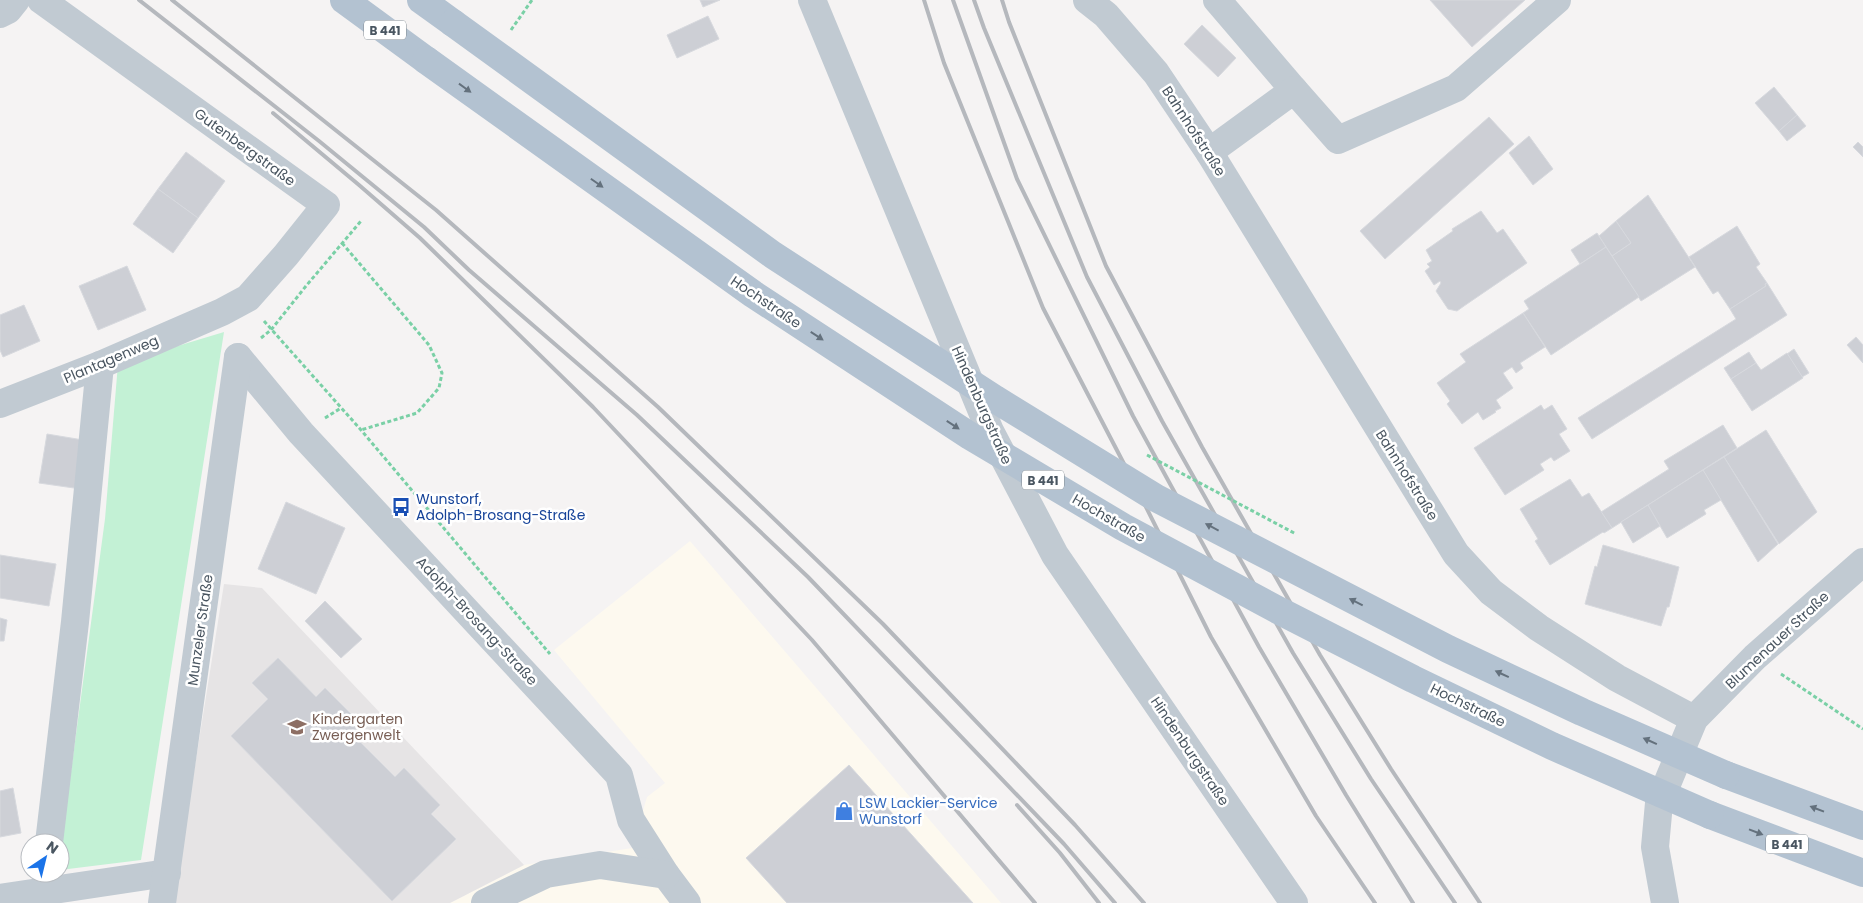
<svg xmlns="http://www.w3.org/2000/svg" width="1863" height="903" font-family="Poppins,sans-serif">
<rect width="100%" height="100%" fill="#f5f3f3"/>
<!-- commercial -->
<path fill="#fdf9ef" d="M690,541L1001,903H450L524,865L632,848L647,797L665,783L554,650Z"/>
<!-- education -->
<path fill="#e6e4e5" d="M224,584L262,588L524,865L450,903H173Z"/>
<!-- green -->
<path fill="#c3f1d5" d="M224,332L141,860L60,870V853L105,519L118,364Z"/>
<!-- building -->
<g fill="#cdcfd5" stroke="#d7d9de">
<path d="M700,0H720L703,7Z"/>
<path d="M1430,0H1525L1472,47Z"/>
<path d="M708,16L719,39L677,58L667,35Z"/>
<path d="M1202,25L1236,58L1218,77L1184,44Z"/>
<path d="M1774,87L1797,115L1779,131L1755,103Z"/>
<path d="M1797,115L1806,126L1787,141L1779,131Z"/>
<path d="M1489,117L1514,144L1385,259L1360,231Z"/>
<path d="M1529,136L1553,169L1533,185L1509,153Z"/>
<path d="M1858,142L1863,147V157L1853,147Z"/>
<path d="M186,152L225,181L198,218L158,189Z"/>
<path d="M158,189L198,218L173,253L133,224Z"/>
<path d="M1648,195L1695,267L1641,301L1612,256L1631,243L1616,221Z"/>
<path d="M1481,211L1497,233L1503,229L1527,263L1464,306L1457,311L1448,309L1436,291L1441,283L1440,281L1434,285L1425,271L1430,267L1427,264L1432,261L1426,250L1453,231L1452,229Z"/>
<path d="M1616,221L1631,243L1612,256L1599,236Z"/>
<path d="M1737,226L1760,264L1756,267L1767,283L1765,284L1766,286L1730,309L1718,291L1713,294L1689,257Z"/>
<path d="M1597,233L1606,247L1580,264L1571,250Z"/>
<path d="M1606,247L1639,297L1551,355L1523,313L1529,309L1524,301Z"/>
<path d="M127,266L146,310L98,330L79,286Z"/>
<path d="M1767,283L1787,315L1592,439L1578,418L1736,319L1730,309L1766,286L1765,284Z"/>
<path d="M24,305L40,341L3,357L0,350V315Z"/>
<path d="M1523,313L1545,347L1520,363L1523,368L1516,373L1512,367L1503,373L1513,388L1496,400L1501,408L1495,411L1496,412L1483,420L1478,412L1462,424L1447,404L1450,401L1437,383L1466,362L1460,354Z"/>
<path d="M1856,337L1863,345V363L1847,345Z"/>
<path d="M1794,349L1809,373L1802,377L1787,354Z"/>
<path d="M1749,352L1756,363L1731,379L1724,368Z"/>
<path d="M1787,353L1803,378L1752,411L1731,379L1756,363L1761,370Z"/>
<path d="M1541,405L1544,410L1552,405L1567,429L1559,434L1570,451L1554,461L1551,457L1540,464L1544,470L1505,495L1474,448Z"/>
<path d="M1723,425L1737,448L1612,528L1601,512L1669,469L1664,461Z"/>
<path d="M1766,430L1817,512L1779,544L1724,457Z"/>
<path d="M47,434L89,441L81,489L39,483Z"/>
<path d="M1724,457L1778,544L1758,562L1703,470Z"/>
<path d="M1703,470L1721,500L1704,510L1706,514L1667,538L1648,505Z"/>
<path d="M1570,479L1582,497L1589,493L1612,528L1604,533L1603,532L1550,565L1535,541L1538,539L1520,509Z"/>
<path d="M286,502L345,528L316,594L258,569Z"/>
<path d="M1648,505L1660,526L1633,543L1621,522Z"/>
<path d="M1603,545L1679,567L1669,607H1667L1661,626L1585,604L1595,566L1597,567Z"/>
<path d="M0,555L56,564L49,606L0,598Z"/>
<path d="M325,601L362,639L341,658L305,621Z"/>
<path d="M0,618L7,620L4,641H0Z"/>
<path d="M278,658L316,697L325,688L361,724L351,733L395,777L404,768L440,805L431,814L456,839L392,901L231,736L268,699L252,683Z"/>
<path d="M849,765L973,903H787L746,858Z"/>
<path d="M13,788L21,833L0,837V791Z"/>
</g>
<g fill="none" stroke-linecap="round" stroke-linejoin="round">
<!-- path -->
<g stroke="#7ad0a6" stroke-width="3" stroke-dasharray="4 2.5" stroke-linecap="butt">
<path d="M511,30L532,0"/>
<path d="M342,243L429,345L442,373L439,388L417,413L361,430"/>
<path d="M264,321L361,430L550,654"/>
<path d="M261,338L271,330L306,286L361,221"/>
<path d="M325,418L341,408"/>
<path d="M1781,674L1863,729"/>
</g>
<!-- minor -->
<g stroke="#c1cad2" stroke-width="28">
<path d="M812,0L990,431L1055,555L1294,903"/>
<path d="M1087,0L1106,15L1156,73L1209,152L1456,554L1491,592L1539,628L1617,678L1694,719"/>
<path d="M1217,0L1294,90"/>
<path d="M0,14L8,10L16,0"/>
<path d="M1209,152L1294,90L1338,140L1456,88L1557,0"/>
<path d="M238,357L301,433L619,775L631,820L666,875L687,903"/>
<path d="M0,404L100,365L222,312L248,298L286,255L326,205L41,0"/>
<path d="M49,843L75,622L100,365"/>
<path d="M0,898L167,873"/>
<path d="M162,903L238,357"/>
<path d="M485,903L546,874L600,865L666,875"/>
<path d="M1665,903L1655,847L1659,803L1694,719L1755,657L1863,562"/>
</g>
<!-- major -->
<g stroke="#b3c2d1" stroke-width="28">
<path d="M344,0L426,60"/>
<path d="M421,0L453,23"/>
<path d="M1726,775L1863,826"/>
<path d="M1710,815L1863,873"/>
</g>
<!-- rail -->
<g stroke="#b5b8bd" stroke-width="4">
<path d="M139,0L319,141L424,227L469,270L637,415L808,577L1064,844L1115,903"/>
<path d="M172,0L436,210L658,407L883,624L1075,825L1144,903"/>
<path d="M924,0L944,63L1043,308L1135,485L1211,637L1316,816L1375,903"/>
<path d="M953,0L1017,179L1133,416L1259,647L1346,795L1413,903"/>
<path d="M974,0L984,28L1087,277L1162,421L1293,653L1371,779L1455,903"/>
<path d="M1002,0L1009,22L1106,266L1202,447L1320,655L1391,769L1480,903"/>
<path d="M273,113L359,185L420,238L593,407L812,640L1035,903"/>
<path d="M1017,805L1060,853L1099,903"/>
</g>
<!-- path-bridge -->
<path stroke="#7ad0a6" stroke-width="3" stroke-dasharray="4 2.5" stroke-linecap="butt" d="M1147,455L1296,534"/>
<!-- major-bridge -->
<g stroke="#b3c2d1" stroke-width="28">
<path d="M453,23L773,255L995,399L1156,498L1448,649L1582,712L1726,775"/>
<path d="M426,60L753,294L970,436L1123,527L1276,609L1413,679L1552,746L1710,815"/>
</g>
</g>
<!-- one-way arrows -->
<defs><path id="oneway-solid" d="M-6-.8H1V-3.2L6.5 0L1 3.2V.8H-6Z" transform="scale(1.25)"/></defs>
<g fill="#64717d">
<use href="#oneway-solid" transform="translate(465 88) rotate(36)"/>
<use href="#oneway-solid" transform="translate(597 183) rotate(35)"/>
<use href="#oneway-solid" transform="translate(817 336) rotate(33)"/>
<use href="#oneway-solid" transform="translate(953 425) rotate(33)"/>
<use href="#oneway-solid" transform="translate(1212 527) rotate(-152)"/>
<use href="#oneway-solid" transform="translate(1356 602) rotate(-153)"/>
<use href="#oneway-solid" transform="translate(1502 674) rotate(-155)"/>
<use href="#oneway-solid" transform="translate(1650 741) rotate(-156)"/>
<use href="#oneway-solid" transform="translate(1817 809) rotate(-159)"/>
<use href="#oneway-solid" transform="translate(1756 832) rotate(21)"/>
</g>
<!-- icons -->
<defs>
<g id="bus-bare" transform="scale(1.5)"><path d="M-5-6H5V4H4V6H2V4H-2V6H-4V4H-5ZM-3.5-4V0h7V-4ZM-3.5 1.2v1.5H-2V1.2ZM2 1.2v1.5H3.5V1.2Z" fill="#1a4fb4" stroke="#fff" stroke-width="2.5" paint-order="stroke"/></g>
<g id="school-bare" transform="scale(1.5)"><path d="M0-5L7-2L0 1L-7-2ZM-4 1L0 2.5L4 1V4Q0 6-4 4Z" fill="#8d6e63" stroke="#fff" stroke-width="2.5" paint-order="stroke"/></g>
<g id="shop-bare" transform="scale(1.5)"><path d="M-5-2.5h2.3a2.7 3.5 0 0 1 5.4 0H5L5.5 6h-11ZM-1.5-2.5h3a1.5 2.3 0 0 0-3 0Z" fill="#3f7fe0" stroke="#fff" stroke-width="2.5" paint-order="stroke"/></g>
</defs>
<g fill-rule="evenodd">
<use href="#bus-bare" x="401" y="507"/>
<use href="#school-bare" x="297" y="727"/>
<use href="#shop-bare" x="844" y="811"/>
</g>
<g text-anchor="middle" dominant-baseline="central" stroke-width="5" stroke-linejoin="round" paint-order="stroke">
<!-- shield labels -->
<g fill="#fff" stroke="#808990" stroke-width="1">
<rect x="364" y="20.5" width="42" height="19" rx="4"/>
<rect x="1022" y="470.5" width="42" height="19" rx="4"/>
<rect x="1766" y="834.5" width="42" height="19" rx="4"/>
</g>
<g font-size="12" font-weight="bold" fill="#4a5661">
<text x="385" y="30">B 441</text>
<text x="1043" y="480">B 441</text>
<text x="1787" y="844">B 441</text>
</g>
<!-- street labels -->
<g font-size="14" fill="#4a5661" stroke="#fff">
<text transform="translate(1194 131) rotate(57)">Bahnhofstraße</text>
<text transform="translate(245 147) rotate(36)">Gutenbergstraße</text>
<text transform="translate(766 302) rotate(34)">Hochstraße</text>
<text transform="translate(111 359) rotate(-23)">Plantagenweg</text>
<text transform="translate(982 405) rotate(66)">Hindenburgstraße</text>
<text transform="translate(1407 475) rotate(58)">Bahnhofstraße</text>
<text transform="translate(1109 518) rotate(30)">Hochstraße</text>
<text transform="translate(477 621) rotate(47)">Adolph-Brosang-Straße</text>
<text transform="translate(200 630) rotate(-82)">Munzeler Straße</text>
<text transform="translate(1777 640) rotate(-43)">Blumenauer Straße</text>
<text transform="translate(1468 705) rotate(26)">Hochstraße</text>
<text transform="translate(1190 751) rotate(56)">Hindenburgstraße</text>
</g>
<!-- transit labels -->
<g font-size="14" fill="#164399" stroke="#fff" text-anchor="start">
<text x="416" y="499">Wunstorf,<tspan x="416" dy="16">Adolph-Brosang-Straße</tspan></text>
</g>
<!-- education labels -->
<g font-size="14" fill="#785e54" stroke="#fff" text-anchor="start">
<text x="312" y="719">Kindergarten<tspan x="312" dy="16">Zwergenwelt</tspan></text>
</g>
<!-- shop labels -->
<g font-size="14" fill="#366cbe" stroke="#fff" text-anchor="start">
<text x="859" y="803">LSW Lackier-Service<tspan x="859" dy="16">Wunstorf</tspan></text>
</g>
</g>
<!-- north arrow -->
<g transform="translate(45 858) rotate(35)"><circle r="24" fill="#ffffff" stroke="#b7bbc0"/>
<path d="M0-4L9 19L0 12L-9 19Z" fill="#1a73e8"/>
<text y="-8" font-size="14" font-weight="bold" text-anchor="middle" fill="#4a5661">N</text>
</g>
</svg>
